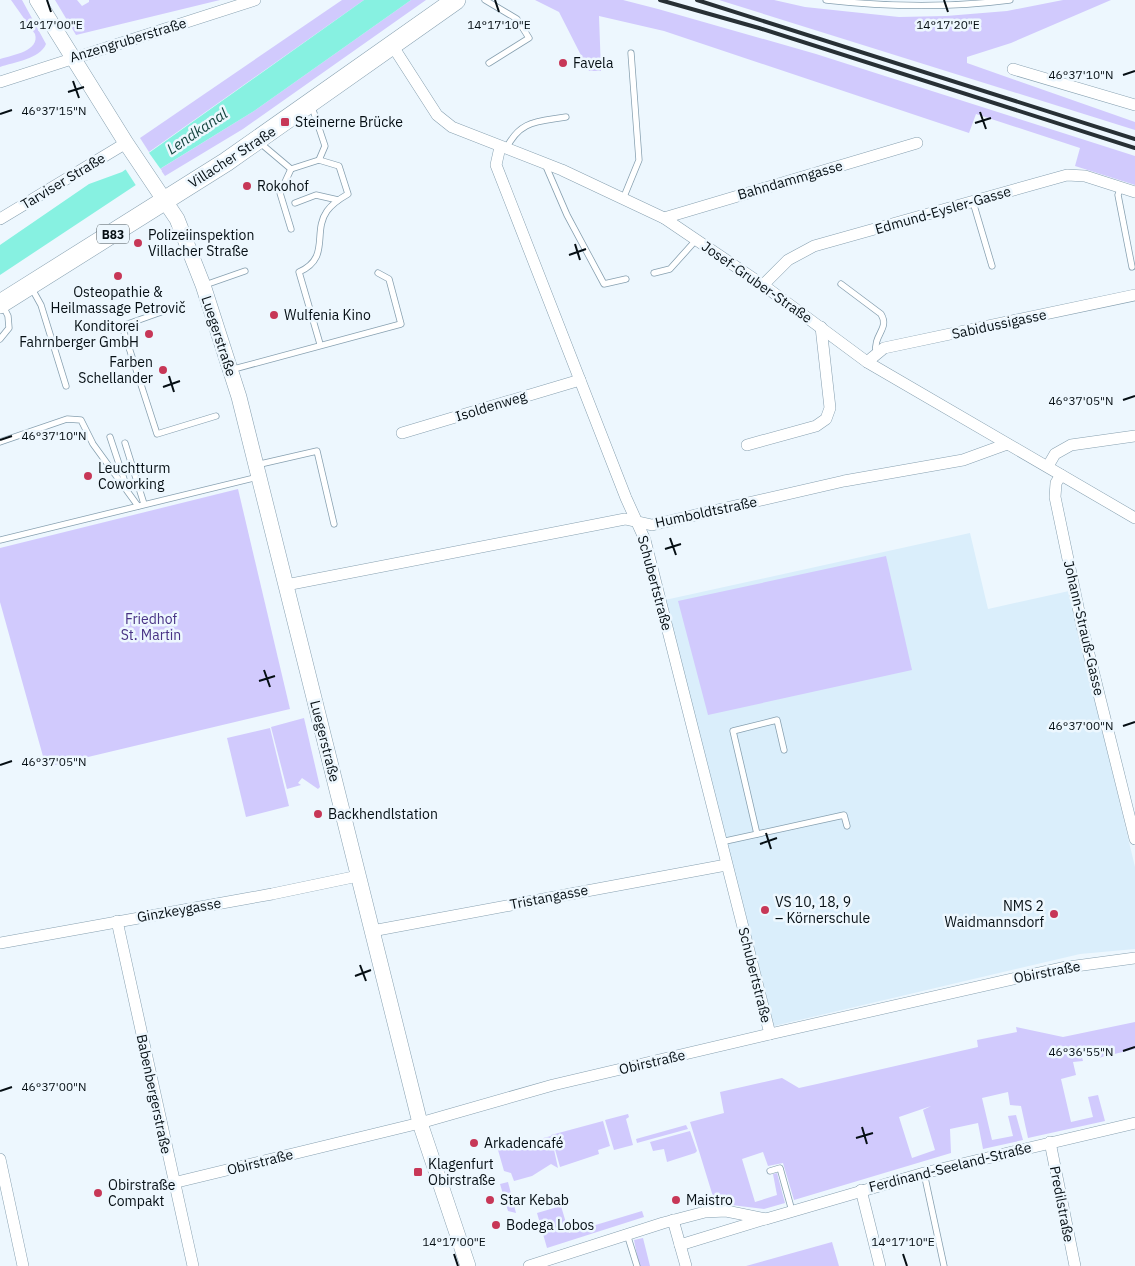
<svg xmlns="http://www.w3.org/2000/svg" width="1135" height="1266" font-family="'IBM Plex Sans',sans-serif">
<rect width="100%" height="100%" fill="#edf7fe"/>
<!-- built -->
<path fill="#daeefb" d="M970,533L988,609L1069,591L1135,867V949L1080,954L774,1026L665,600Z"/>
<!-- green -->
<g fill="#d1cafd" fill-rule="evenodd">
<path d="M11,0H22L46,44C40,59 14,62 0,67V59C13,55 40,51 35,34Z"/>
<path d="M55,0H77L82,6L89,2V0H220L76,35Z"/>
<path d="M342,0H364L149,152L140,138Z"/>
<path d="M411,0H426L243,129L165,176L160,169L254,111Z"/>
<path d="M535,0H623L658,9L816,54L1135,156V185L1075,166L1080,148L976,114L969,133L664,31L599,16L601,71H589L559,12Z"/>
<path d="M719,0H774L805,7L899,17L946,16L1007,11L1063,0H1111L1011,43L967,57V63L1135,122V130Z"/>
<path d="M238,489L290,709L46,767L0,602V548Z"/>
<path d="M886,556L912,670L708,715L678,601Z"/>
<path d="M304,718L320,787L318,789L302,778L298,783L301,785L287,789L271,727Z"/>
<path d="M270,728L289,806L246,817L227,738Z"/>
<path d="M1135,1022V1049L1098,1058L1095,1048L1080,1050L1083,1061L1073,1062L1076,1075L1061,1079L1071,1122L1093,1117L1088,1097L1098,1095L1105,1121L1028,1138L1021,1106L1010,1105L1008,1092L982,1098L992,1140L1013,1136L1008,1116L1016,1115L1023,1140L983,1149L978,1123L950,1129L951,1153L794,1200L783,1163L768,1166L763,1152L742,1159L755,1202L777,1195L773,1174L777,1173L785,1203L764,1209L715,1203L690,1122L724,1113L720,1092L782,1078L799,1088L817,1084L978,1047L977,1040L1017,1032L1016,1027L1063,1037ZM931,1106L923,1110L935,1150L912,1158L899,1117Z"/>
<path d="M628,1114L629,1117L626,1119L633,1145L614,1150L605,1120Z"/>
<path d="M603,1121L610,1146L598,1150L599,1154L560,1167L551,1135Z"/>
<path d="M686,1125L688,1129L637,1143L636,1139Z"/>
<path d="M690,1131L697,1151L695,1153L667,1162L664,1149L653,1151L650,1142Z"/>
<path d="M551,1136L558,1168L551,1164L532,1176L514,1181L511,1173L504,1171L498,1150Z"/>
<path d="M508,1182L516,1213L508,1211L500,1184Z"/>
<path d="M561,1206L569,1233L642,1211L644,1217L547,1248L537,1213Z"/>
<path d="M643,1238L650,1266H639L634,1240Z"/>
<path d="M832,1242L839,1266H746Z"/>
</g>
<!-- water -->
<path fill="#87f1e1" d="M364,0H411L254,111L163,167L0,275V245L89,184L122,172Z"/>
<!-- pier -->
<path fill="#edf7fe" d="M147,150L162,171L137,187L124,167Z"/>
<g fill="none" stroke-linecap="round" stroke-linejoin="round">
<!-- service casing -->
<g stroke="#87a0b0" stroke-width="7">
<g id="service">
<path d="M485,0L517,19L529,38L489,63"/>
<path d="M826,0C888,7 949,8 1010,0"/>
<path d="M259,142L291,169L319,160L325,146L312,107"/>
<path d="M506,149C520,120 537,122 566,117"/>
<path d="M319,160L339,166L348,194C341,198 332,204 327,211C312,232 331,258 299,272L320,344"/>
<path d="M545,164L567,215L604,284L626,279"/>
<path d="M291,169L280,193L291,229"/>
<path d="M1121,187L1118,195L1132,267"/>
<path d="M623,199L639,160L631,53"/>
<path d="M973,202L992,266"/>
<path d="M295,203L316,195L338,200"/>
<path d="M654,273L670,269L696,240"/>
<path d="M841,284L881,314C890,329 873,334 876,353"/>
<path d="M205,285L245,271"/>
<path d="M31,287L41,305L66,386"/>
<path d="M178,306L122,326L157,434L216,416"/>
<path d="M0,339L9,328L8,316L3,306"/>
<path d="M230,370L401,324L389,279L378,273"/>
<path d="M110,437L126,485"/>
<path d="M0,442L67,419L81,420L93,444L138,506"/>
<path d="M125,443L144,504"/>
<path d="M256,465L317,451L334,524"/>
<path d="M0,540L258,477"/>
<path d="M757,834L733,731L777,720L784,750"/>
<path d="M721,842L844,815L847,826"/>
<path d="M770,1171L780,1168L792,1211"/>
<path d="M924,1173L944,1266"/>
<path d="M627,1234L637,1266"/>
</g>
</g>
<!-- minor casing -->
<g stroke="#87a0b0" stroke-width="12">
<g id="minor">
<path d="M392,45L437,115L452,127L562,170L664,218L763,285L867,362L1135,518"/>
<path d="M1013,69L1135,105"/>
<path d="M0,82L255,0"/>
<path d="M500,147L496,165L626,498L645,540L770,1034"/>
<path d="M664,218L917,143"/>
<path d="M0,219L126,143"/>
<path d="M763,285L788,260L814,246L1067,175L1085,176L1135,192"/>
<path d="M867,362L884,348L1135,295"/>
<path d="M402,433L580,380"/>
<path d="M747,445L816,426L826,419L830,408L821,327"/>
<path d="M1048,466L1055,454L1071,445L1135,436"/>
<path d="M1061,475L1056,483L1055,497L1082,626L1135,839"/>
<path d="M286,585L625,519L652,525L844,481L963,460L1007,444"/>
<path d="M117,921L193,1266"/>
<path d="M372,931L726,865"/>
<path d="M0,943L272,894L358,876"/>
<path d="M1050,1142L1075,1266"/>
<path d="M0,1159L23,1266"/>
<path d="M173,1183L420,1123L553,1085L770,1034L1061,968L1135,958"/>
<path d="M861,1190L880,1266"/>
<path d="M673,1220L686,1266"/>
<path d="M680,1245L765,1219"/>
<path d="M529,1266L663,1223L705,1212L726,1211L766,1219L924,1173L1135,1123"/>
</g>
</g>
<!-- tertiary casing -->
<g stroke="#87a0b0" stroke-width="16">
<path id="tertiary" d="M37,0L126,143L177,219L203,285L239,397L420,1123L468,1266"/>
</g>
<!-- primary casing -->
<g stroke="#87a0b0" stroke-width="20">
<path id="primary" d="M0,304L226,162L456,0"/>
</g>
<!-- service -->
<use href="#service" stroke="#fff" stroke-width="5.5"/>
<!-- minor -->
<use href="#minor" stroke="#fff" stroke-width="11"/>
<!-- tertiary -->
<use href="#tertiary" stroke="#fff" stroke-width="15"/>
<!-- primary -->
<use href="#primary" stroke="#fff" stroke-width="19"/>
<!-- rail -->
<g stroke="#273035" stroke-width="4">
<path d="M660,0L759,28L1135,148"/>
<path d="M697,0L1135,139"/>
</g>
</g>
<!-- ticks -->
<path fill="none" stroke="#060f14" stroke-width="2" d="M47,0L51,12M495,0L499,12M944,0L948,12M1123,75L1135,71M73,81L79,98M68,92L84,87M980,112L986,129M0,114L12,110M975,123L991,118M575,244L580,260M569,255L586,249M169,376L174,392M163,387L180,381M1123,400L1135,396M0,440L12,436M670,538L676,555M665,549L681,544M264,670L270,687M259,681L275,676M1123,726L1135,722M0,765L12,761M766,833L771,849M760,844L777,838M360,965L366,981M355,976L371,970M1123,1051L1135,1047M0,1091L12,1087M862,1127L867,1144M856,1138L873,1133M454,1254L458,1266M903,1254L907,1266"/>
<!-- markers -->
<g fill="#c73757" stroke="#edf7fe" stroke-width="2">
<circle cx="563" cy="63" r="5"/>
<rect x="280" y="117" width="10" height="10" rx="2.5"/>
<circle cx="247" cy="186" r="5"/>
<circle cx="138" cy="243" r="5"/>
<circle cx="118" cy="276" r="5"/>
<circle cx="274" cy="315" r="5"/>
<circle cx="149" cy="334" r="5"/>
<circle cx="163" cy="370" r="5"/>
<circle cx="88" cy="476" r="5"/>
<circle cx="318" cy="814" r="5"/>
<circle cx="765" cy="910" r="5"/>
<circle cx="1054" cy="914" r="5"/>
<circle cx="474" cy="1143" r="5"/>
<rect x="413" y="1167" width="10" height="10" rx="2.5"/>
<circle cx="98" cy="1193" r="5"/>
<circle cx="490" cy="1200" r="5"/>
<circle cx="676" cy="1200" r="5"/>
<circle cx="496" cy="1225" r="5"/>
</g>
<g text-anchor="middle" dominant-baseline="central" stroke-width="5" stroke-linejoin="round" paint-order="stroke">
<!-- shield labels -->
<rect fill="#edf7fe" stroke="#4b555a" stroke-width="1" x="97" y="224.5" width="32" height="19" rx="4"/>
<g font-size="12" font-weight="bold" fill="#060f14">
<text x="113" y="234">B83</text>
</g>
<!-- street labels -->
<g font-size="14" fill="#060f14" stroke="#edf7fe">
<text transform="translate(128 40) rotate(-17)">Anzengruberstraße</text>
<text transform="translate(232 157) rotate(-33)">Villacher Straße</text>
<text transform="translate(790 180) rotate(-16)">Bahndammgasse</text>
<text transform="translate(63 181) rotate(-31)">Tarviser Straße</text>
<text transform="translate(943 210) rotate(-16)">Edmund-Eysler-Gasse</text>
<text transform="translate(757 282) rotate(35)">Josef-Gruber-Straße</text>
<text transform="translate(999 324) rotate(-12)">Sabidussigasse</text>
<text transform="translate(219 336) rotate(72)">Luegerstraße</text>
<text transform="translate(491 406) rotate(-17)">Isoldenweg</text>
<text transform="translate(706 512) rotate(-12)">Humboldtstraße</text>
<text transform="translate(655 583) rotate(75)">Schubertstraße</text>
<text transform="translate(1084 628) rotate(77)">Johann-Strauß-Gasse</text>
<text transform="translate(325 741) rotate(76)">Luegerstraße</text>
<text transform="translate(549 897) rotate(-11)">Tristangasse</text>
<text transform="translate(179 910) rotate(-10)">Ginzkeygasse</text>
<text transform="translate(1047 972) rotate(-11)">Obirstraße</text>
<text transform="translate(755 975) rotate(76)">Schubertstraße</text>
<text transform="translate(652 1062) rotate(-13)">Obirstraße</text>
<text transform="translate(154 1094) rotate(78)">Babenbergerstraße</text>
<text transform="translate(260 1162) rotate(-14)">Obirstraße</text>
<text transform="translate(950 1167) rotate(-14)">Ferdinand-Seeland-Straße</text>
<text transform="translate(1062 1204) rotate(79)">Predilstraße</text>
</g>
<!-- poi labels -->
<g font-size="14" fill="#060f14" stroke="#edf7fe" text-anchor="start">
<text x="573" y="63">Favela</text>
<text x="295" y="122">Steinerne Brücke</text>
<text x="257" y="186">Rokohof</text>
<text x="148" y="235">Polizeiinspektion<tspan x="148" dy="16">Villacher Straße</tspan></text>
<text x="118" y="292" text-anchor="middle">Osteopathie &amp;<tspan x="118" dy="16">Heilmassage Petrovič</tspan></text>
<text x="284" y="315">Wulfenia Kino</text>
<text x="139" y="326" text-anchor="end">Konditorei<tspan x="139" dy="16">Fahrnberger GmbH</tspan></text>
<text x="153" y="362" text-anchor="end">Farben<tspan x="153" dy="16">Schellander</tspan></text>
<text x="98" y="468">Leuchtturm<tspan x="98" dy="16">Coworking</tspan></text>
<text x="328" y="814">Backhendlstation</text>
<text x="775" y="902">VS 10, 18, 9<tspan x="775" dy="16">– Körnerschule</tspan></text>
<text x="1044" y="906" text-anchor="end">NMS 2<tspan x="1044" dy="16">Waidmannsdorf</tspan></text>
<text x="484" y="1143">Arkadencafé</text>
<text x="428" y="1164">Klagenfurt<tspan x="428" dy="16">Obirstraße</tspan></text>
<text x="108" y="1185">Obirstraße<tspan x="108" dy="16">Compakt</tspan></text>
<text x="500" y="1200">Star Kebab</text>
<text x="686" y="1200">Maistro</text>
<text x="506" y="1225">Bodega Lobos</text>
</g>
<!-- park labels -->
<g font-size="14" fill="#473284" stroke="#edf7fe">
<text x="151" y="619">Friedhof<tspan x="151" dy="16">St. Martin</tspan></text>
</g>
<!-- water labels -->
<g font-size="15" font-style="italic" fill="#164640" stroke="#edf7fe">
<text transform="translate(197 131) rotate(-34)">Lendkanal</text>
</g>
</g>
<g font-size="12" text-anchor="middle" fill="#060f14" stroke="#edf7fe" stroke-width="5" stroke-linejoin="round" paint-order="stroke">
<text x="51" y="29">14°17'00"E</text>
<text x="499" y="29">14°17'10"E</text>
<text x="948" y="29">14°17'20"E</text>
<text x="1081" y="79">46°37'10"N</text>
<text x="54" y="115">46°37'15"N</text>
<text x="1081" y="405">46°37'05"N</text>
<text x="54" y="440">46°37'10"N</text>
<text x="1081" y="730">46°37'00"N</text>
<text x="54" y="766">46°37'05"N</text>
<text x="1081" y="1056">46°36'55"N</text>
<text x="54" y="1091">46°37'00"N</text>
<text x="454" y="1246">14°17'00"E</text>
<text x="903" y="1246">14°17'10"E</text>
</g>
</svg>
